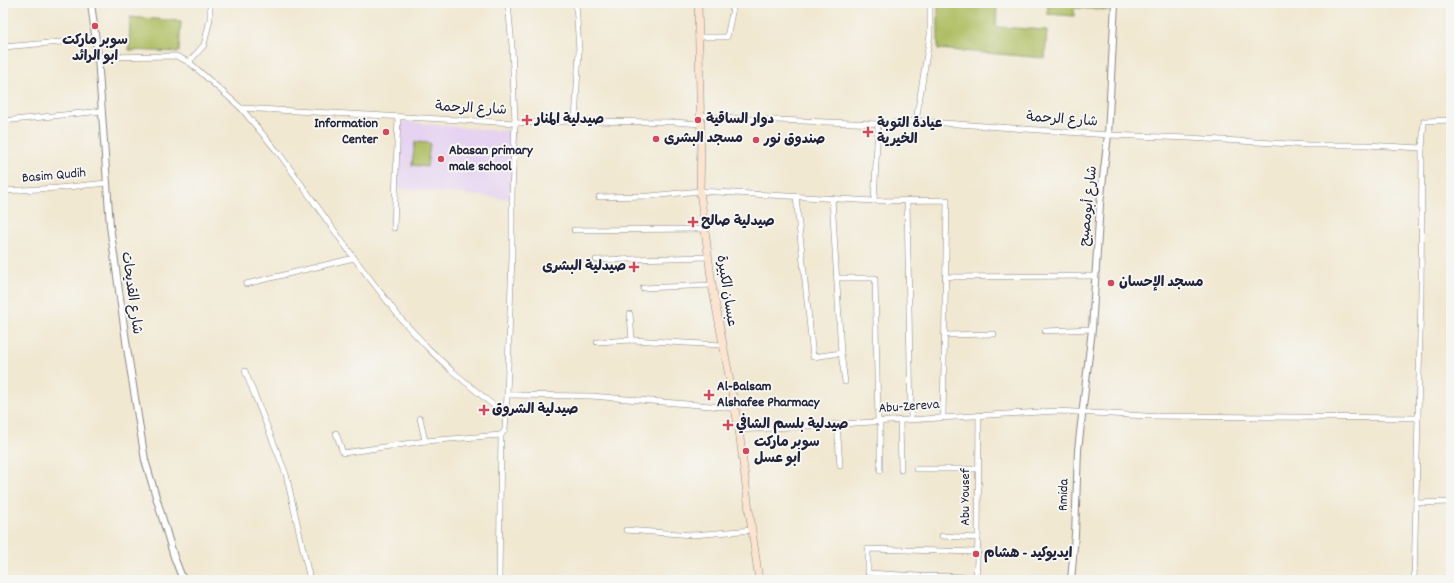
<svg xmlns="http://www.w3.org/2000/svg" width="1454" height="583" font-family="Dekko,'Playpen Sans Arabic',sans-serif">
<rect width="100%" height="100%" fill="#f6f6f2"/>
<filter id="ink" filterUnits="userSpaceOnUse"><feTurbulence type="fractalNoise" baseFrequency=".025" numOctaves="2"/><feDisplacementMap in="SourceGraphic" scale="8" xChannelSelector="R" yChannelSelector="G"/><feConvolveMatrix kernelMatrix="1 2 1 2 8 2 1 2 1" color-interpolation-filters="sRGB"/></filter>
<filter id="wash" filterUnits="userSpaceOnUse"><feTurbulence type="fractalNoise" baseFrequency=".012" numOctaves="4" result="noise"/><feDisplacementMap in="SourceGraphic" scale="16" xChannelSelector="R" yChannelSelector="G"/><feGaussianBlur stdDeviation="0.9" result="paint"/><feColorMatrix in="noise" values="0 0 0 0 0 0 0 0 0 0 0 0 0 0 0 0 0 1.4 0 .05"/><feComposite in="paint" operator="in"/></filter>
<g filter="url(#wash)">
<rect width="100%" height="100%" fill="#f1e8d1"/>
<!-- built -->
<path fill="#e5d3f1" d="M399,121L487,130L514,131L512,199L395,188Z"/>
<!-- green -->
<g fill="#adbd61" stroke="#68704e">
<path d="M938,3H997L996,27L1047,30L1045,58L938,49Z"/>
<path d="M1037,3H1109V10L1074,8V16L1047,14L1048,4Z"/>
<path d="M130,17L181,21L179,52L129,50Z"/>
<path d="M415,142L430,143L427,167L412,165Z"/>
</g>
</g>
<g filter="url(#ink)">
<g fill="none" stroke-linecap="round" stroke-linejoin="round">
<!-- minor casing -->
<g stroke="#8a8586" stroke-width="6">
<g id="minor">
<path d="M698,37H727L734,3"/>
<path d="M3,47L96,39"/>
<path d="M98,57L176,56L189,62L241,108L281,156L354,258L401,319L428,348L451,370L505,415"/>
<path d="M189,62L204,45L210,19V3"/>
<path d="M241,108L515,123L575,121L674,122L701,124"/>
<path d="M700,115L722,118L878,124L916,121L1108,135L1189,138L1308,145H1366L1422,148"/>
<path d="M3,121L102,111"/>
<path d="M575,121L579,51L576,3"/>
<path d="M916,121L930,35V3"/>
<path d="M3,191L58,188L107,183"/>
<path d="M599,197L650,196L700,191L874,201L947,200L943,417"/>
<path d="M796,197L813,357L841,353"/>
<path d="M832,198L841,353L845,382"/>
<path d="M874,201L878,124"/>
<path d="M907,201L911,419"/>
<path d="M394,228L398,117"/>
<path d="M574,230L704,229"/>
<path d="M596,260L708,257"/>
<path d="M945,277L1095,276"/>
<path d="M837,278H875L878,422"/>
<path d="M246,284L354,258"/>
<path d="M643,288L712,285"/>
<path d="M630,314L632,340"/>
<path d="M1045,331L1092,329"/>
<path d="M945,335L994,334"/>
<path d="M597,342L632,340L722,345"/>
<path d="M245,371L286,474L310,580"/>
<path d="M507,395L591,396L735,408"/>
<path d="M420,418L425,441"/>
<path d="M900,420L901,470"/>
<path d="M837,424L840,466"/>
<path d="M739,430L1058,411L1146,416L1418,418"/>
<path d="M336,433L343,453L425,441L501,435"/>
<path d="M916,469H978"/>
<path d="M880,470V421"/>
<path d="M1416,503L1451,502"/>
<path d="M626,530L693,535L752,530"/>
<path d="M942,536L978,538"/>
<path d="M976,577L918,576L868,573V549L978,552"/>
<path d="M499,580L501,435L505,430L507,395L512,256V193L515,123L512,46L508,3"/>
<path d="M976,580L978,538L979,415"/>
<path d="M1414,580L1421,294L1422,148L1424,121L1451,120"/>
</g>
</g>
<!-- tertiary casing -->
<g stroke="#8a8586" stroke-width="8">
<g id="tertiary">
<path d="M91,3L98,57L110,226L127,348L145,460L174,557L183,580"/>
<path d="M1071,580L1075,535L1078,450L1092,329L1100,204L1108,135L1115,3"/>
</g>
</g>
<!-- secondary casing -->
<g stroke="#8a8586" stroke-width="8">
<path id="secondary" d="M698,3L701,139L700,191L712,285L739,430L749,510L759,580"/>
</g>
<!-- minor -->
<use href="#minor" stroke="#fff" stroke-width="5"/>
<!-- tertiary -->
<use href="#tertiary" stroke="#fff" stroke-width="6"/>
<!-- secondary -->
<use href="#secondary" stroke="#fce5d0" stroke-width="7"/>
</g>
</g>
<!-- markers -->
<g fill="#d1495b" stroke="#f6f6f2" stroke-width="1.5">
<circle cx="95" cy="26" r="4"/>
<path d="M525 114h4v4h4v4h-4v4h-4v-4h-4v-4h4z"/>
<circle cx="698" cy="120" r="4"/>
<circle cx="386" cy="132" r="4"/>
<path d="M866 126h4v4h4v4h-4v4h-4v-4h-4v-4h4z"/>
<circle cx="656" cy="139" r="4"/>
<circle cx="756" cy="140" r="4"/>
<circle cx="441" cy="159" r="4"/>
<path d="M691 216h4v4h4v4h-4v4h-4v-4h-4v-4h4z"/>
<path d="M632 261h4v4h4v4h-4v4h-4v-4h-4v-4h4z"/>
<circle cx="1111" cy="283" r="4"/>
<path d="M707 389h4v4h4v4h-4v4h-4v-4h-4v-4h4z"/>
<path d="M482 404h4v4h4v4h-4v4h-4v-4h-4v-4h4z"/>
<path d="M726 419h4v4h4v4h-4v4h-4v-4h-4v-4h4z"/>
<circle cx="746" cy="451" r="4"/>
<circle cx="976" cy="554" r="4"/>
</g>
<g text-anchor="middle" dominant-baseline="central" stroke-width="4" stroke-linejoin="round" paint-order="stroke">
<!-- poi labels -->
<g font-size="14" font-weight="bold" fill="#22223b" stroke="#f6f6f2" text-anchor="start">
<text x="95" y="41" text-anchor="middle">سوبر ماركت<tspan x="95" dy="16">ابو الرائد</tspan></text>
<text x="535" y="120">صيدلية المنار</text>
<text x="706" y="120">دوار الساقية</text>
<text x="378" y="124" text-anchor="end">Information<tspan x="378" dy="16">Center</tspan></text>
<text x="877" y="124">عيادة التوبة<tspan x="877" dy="16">الخيرية</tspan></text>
<text x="664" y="139">مسجد البشرى</text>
<text x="764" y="140">صندوق نور</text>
<text x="449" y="151">Abasan primary<tspan x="449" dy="16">male school</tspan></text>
<text x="701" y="222">صيدلية صالح</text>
<text x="626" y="267" text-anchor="end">صيدلية البشرى</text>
<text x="1119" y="283">مسجد الإحسان</text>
<text x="717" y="387">Al-Balsam<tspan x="717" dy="16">Alshafee Pharmacy</tspan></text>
<text x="492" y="410">صيدلية الشروق</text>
<text x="736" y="425">صيدلية بلسم الشافي</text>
<text x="754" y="443">سوبر ماركت<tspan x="754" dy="16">ابو عسل</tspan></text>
<text x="984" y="554">ايديوكيد - هشام</text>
</g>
<!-- street labels -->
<g font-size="14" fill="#22223b" stroke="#f6f6f2">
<text transform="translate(471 109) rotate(3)">شارع الرحمة</text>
<text transform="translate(1062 120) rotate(4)">شارع الرحمة</text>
<text transform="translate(54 176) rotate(-5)">Basim Qudih</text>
<text transform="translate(1089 206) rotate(-84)">شارع أبومصبح</text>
<text transform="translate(726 291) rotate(81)">عبسان الكبيرة</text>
<text transform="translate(131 293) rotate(82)">شارع القديحات</text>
<text transform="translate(909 407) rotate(-4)">Abu-Zereva</text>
<text transform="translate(1064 495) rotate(-88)">Rmida</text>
<text transform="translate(966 497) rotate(-90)">Abu Yousef</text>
</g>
</g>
<!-- margin -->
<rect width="1454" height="583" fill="none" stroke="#f6f6f2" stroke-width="16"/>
</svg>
